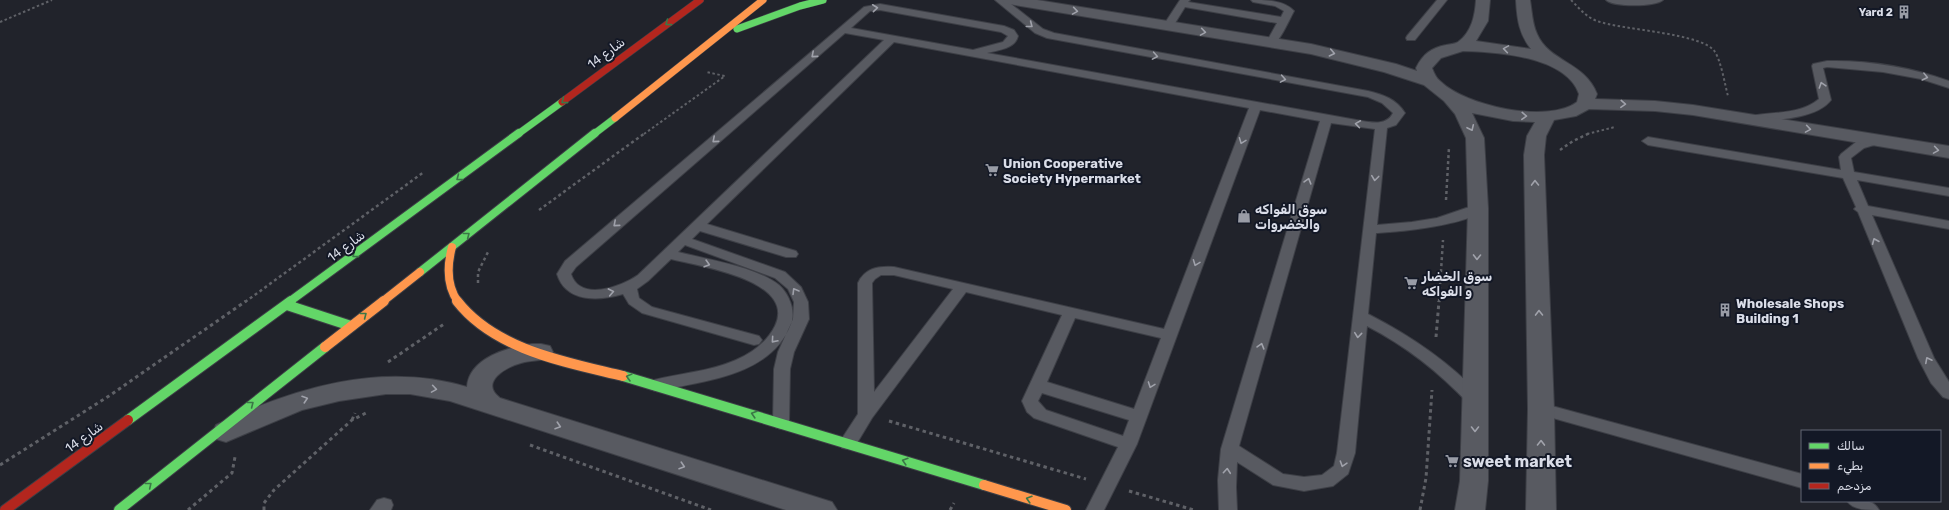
<svg xmlns="http://www.w3.org/2000/svg" width="1949" height="510" font-family="Rubik,Cairo,sans-serif">
<rect width="100%" height="100%" fill="#21232b"/>
<g fill="none" stroke-linecap="round" stroke-linejoin="round">
<!-- lane casing -->
<g stroke="#3d3f46" stroke-width="2">
<g id="lane">
<path d="M995,0H1006L1043,29L1054,33L1368,91C1384,95 1396,99 1405,113L1396,125L1387,128L1377,225L1412,222L1437,218L1478,204L1483,205L1485,208C1473,225 1397,232 1376,233L1368,314C1411,336 1448,361 1481,396L1483,400L1481,404L1475,406L1469,404C1439,372 1406,346 1367,326L1355,453L1348,474L1333,486L1304,491L1273,485L1237,462L1236,487L1237,510H1219L1218,480L1221,449L1320,121L1260,110L1147,417L1137,444L1104,510H1086L1118,447L1034,418L1027,412L1022,401L1062,315L966,292L872,418L854,448L848,449L842,448L839,443L858,414V283C865,268 878,266 894,267L1164,329L1249,108L894,42L707,224L796,251L798,254L796,257H786L700,231L692,239L785,272L801,287L808,302L809,319L794,352L790,369L789,423L787,427L781,429L775,427L773,423L774,369L778,352L793,319L794,302L788,289L775,278L685,245L678,252C706,259 757,267 779,285C789,294 796,311 791,324C771,376 704,381 656,391L650,389L648,385L650,381C679,373 709,372 736,360C752,353 767,342 775,326C797,280 699,266 671,259L648,281L637,289L639,298L652,307L759,336L762,340L759,344L754,345L642,313L629,304L623,294C599,301 566,303 557,274L565,261L864,7L880,4L1004,26L1014,30L1018,36C1015,49 998,50 987,53L1362,121C1374,123 1387,125 1393,113L1382,103L1368,97L1047,38L1035,33ZM880,10L1001,32L1008,36L1003,42L973,50L851,28L870,11ZM845,33L884,40L638,275C621,287 580,302 571,274L576,267ZM1331,123L1375,129L1337,453L1334,466L1322,475L1304,477L1283,474L1239,446ZM881,275H894L953,289L874,392L872,283L875,279ZM1075,318L1161,338L1134,409L1047,382ZM1042,393L1129,420L1123,436L1046,410L1038,401Z"/>
<path d="M1180,0H1190L1188,2L1281,17L1284,11L1275,6L1253,2L1251,0C1266,0 1284,0 1294,11C1290,18 1279,44 1271,46L1266,43L1277,23L1185,7L1172,28H1164L1163,26Z"/>
<path d="M1437,0H1447L1415,40H1407L1406,38L1407,36Z"/>
<path d="M1606,0H1663C1655,7 1613,7 1606,0Z"/>
<path d="M1827,61C1867,60 1911,67 1949,81V88L1921,79L1883,72L1827,67L1823,68L1831,100C1816,120 1771,120 1749,122L1745,121L1743,119L1745,117C1769,111 1799,116 1819,99L1812,66L1813,64Z"/>
<path d="M1877,136L1883,140L1881,143L1864,148L1851,158L1854,172L1949,188V196L1857,180L1868,206L1949,221V229L1872,215L1934,358L1949,382V399L1943,397L1931,383L1918,358L1858,212L1854,209L1856,207L1843,178L1648,145L1642,141L1648,137L1841,170L1839,157L1841,154L1856,142Z"/>
<path d="M1541,403L1802,474V488L1535,413L1533,409L1535,405Z"/>
<path d="M384,498L391,500L393,505L391,510H370L377,500Z"/>
<path d="M1847,501C1859,501 1873,498 1879,510C1867,510 1853,510 1847,501Z"/>
</g>
</g>
<!-- street casing -->
<g stroke="#3d3f46" stroke-width="2">
<g id="street">
<path d="M1002,0H1037L1311,44L1396,64L1417,71L1416,68C1423,54 1431,48 1446,45C1450,44 1455,44 1458,42C1472,32 1475,15 1476,0H1490L1488,21L1476,41L1531,49C1519,34 1517,19 1516,0H1530C1532,11 1532,23 1537,34C1549,62 1585,62 1597,94L1595,99L1655,101L1693,105L1949,146V158L1693,115L1655,111L1589,109L1576,116L1554,120L1546,136L1544,155L1554,409L1556,510H1526L1528,409L1524,155L1527,136L1535,122L1513,121L1472,113L1484,138L1488,208V481L1485,510H1455L1460,481L1468,208L1466,138L1455,114L1444,101L1424,85L1384,72L1311,54L1009,4L1004,3ZM1463,51C1497,52 1566,56 1579,94L1577,102C1548,124 1465,106 1440,81C1436,78 1434,73 1432,68L1441,58Z"/>
<path d="M532,344H541L550,346L553,352L550,358C540,361 531,360 521,363C506,367 479,382 500,398L832,502L837,510H786L450,401L410,394H386L339,401L302,410L226,442L216,439L213,432L216,425C293,388 382,361 467,387C469,358 508,347 532,344Z"/>
</g>
</g>
<!-- fast-far2 casing -->
<g stroke="#3d3f46" stroke-width="8">
<g id="fast-far2">
<path d="M737,29L800,6L823,0"/>
<path d="M518,134L562,102"/>
<path d="M594,134L615,118"/>
</g>
</g>
<!-- fast-far1 casing -->
<g stroke="#3d3f46" stroke-width="10">
<g id="fast-far1">
<path d="M420,272L595,133"/>
<path d="M289,302L519,133"/>
</g>
</g>
<!-- fast casing -->
<g stroke="#3d3f46" stroke-width="12">
<g id="fast">
<path d="M287,305L351,326"/>
<path d="M623,376L984,485"/>
<path d="M128,420L291,301"/>
<path d="M119,510L325,347"/>
</g>
</g>
<!-- slow-far2 casing -->
<g stroke="#3d3f46" stroke-width="8">
<path id="slow-far2" d="M615,118L763,0"/>
</g>
<!-- slow-far1 casing -->
<g stroke="#3d3f46" stroke-width="10">
<g id="slow-far1">
<path d="M452,247C447,266 446,285 458,302"/>
<path d="M382,302L420,272"/>
</g>
</g>
<!-- slow casing -->
<g stroke="#3d3f46" stroke-width="12">
<g id="slow">
<path d="M457,301C495,350 566,362 623,376"/>
<path d="M325,347L384,301"/>
<path d="M984,485L1066,510"/>
</g>
</g>
<!-- jam-far1 casing -->
<g stroke="#3d3f46" stroke-width="8">
<path id="jam-far1" d="M562,102L700,0"/>
</g>
<!-- jam casing -->
<g stroke="#3d3f46" stroke-width="12">
<path id="jam" d="M5,510L128,420"/>
</g>
<!-- path-far2 -->
<g stroke="#5f6167" stroke-width="2" stroke-dasharray="2.5 2.5" stroke-linecap="butt">
<path d="M1571,0C1579,8 1586,17 1597,21C1621,30 1704,33 1715,52C1721,61 1725,85 1728,96"/>
<path d="M0,22L52,0"/>
<path d="M644,134L725,76L706,72"/>
<path d="M1587,134L1615,127"/>
</g>
<!-- path-far1 -->
<g stroke="#5f6167" stroke-width="2.5" stroke-dasharray="3 3" stroke-linecap="butt">
<path d="M1560,150L1573,141L1590,133"/>
<path d="M1446,200L1449,147"/>
<path d="M539,210L645,133"/>
<path d="M478,283V272L489,250"/>
<path d="M245,302L424,172"/>
<path d="M1439,302L1443,240"/>
</g>
<!-- path -->
<g stroke="#5f6167" stroke-width="3" stroke-dasharray="3.5 3.5" stroke-linecap="butt">
<path d="M1436,337L1439,301"/>
<path d="M388,362L444,324"/>
<path d="M352,420L355,413"/>
<path d="M889,421L1086,479"/>
<path d="M530,445L711,510"/>
<path d="M0,465L109,396L246,301"/>
<path d="M1129,491L1194,510"/>
<path d="M188,510L232,473L235,457L237,456"/>
<path d="M264,510V503L274,490L352,420L366,413"/>
<path d="M950,510L954,503"/>
<path d="M1420,510L1426,478L1432,390"/>
</g>
<!-- lane -->
<use href="#lane" fill="#585a61" fill-rule="evenodd"/>
<!-- street -->
<use href="#street" fill="#585a61" fill-rule="evenodd"/>
<!-- fast-far2 -->
<use href="#fast-far2" stroke="#63d668" stroke-width="7"/>
<!-- fast-far1 -->
<use href="#fast-far1" stroke="#63d668" stroke-width="8"/>
<!-- fast -->
<use href="#fast" stroke="#63d668" stroke-width="10"/>
<!-- slow-far2 -->
<use href="#slow-far2" stroke="#ff974d" stroke-width="7"/>
<!-- slow-far1 -->
<use href="#slow-far1" stroke="#ff974d" stroke-width="8"/>
<!-- slow -->
<use href="#slow" stroke="#ff974d" stroke-width="10"/>
<!-- jam-far1 -->
<use href="#jam-far1" stroke="#b3261e" stroke-width="7"/>
<!-- jam -->
<use href="#jam" stroke="#b3261e" stroke-width="10"/>
</g>
<!-- one-way arrows -->
<defs><path id="oneway-chevron" d="M-2-3.5L2.5 0L-2 3.5" fill="none" stroke-width="1.6" stroke-linecap="round" stroke-linejoin="round"/></defs>
<g stroke="#a0a2ab">
<use href="#oneway-chevron" transform="translate(875 8) rotate(-6)"/>
<use href="#oneway-chevron" transform="translate(1075 11) rotate(9)"/>
<use href="#oneway-chevron" transform="translate(1030 25) rotate(38)"/>
<use href="#oneway-chevron" transform="translate(1203 32) rotate(9)"/>
<use href="#oneway-chevron" transform="translate(1506 49) rotate(-171)"/>
<use href="#oneway-chevron" transform="translate(1332 53) rotate(12)"/>
<use href="#oneway-chevron" transform="translate(814 55) rotate(139)"/>
<use href="#oneway-chevron" transform="translate(1155 56) rotate(10)"/>
<use href="#oneway-chevron" transform="translate(1925 77) rotate(14)"/>
<use href="#oneway-chevron" transform="translate(1283 79) rotate(10)"/>
<use href="#oneway-chevron" transform="translate(1822 85) rotate(-108)"/>
<use href="#oneway-chevron" transform="translate(1623 104) rotate(3)"/>
<use href="#oneway-chevron" transform="translate(1524 116) rotate(3)"/>
<use href="#oneway-chevron" transform="translate(1358 124) rotate(-172)"/>
<use href="#oneway-chevron" transform="translate(1471 128) rotate(65)"/>
<use href="#oneway-chevron" transform="translate(1808 129) rotate(9)"/>
<use href="#oneway-chevron" transform="translate(715 140) rotate(139)"/>
<use href="#oneway-chevron" transform="translate(1242 141) rotate(111)"/>
<use href="#oneway-chevron" transform="translate(1936 150) rotate(9)"/>
<use href="#oneway-chevron" transform="translate(1375 178) rotate(97)"/>
<use href="#oneway-chevron" transform="translate(1308 181) rotate(-74)"/>
<use href="#oneway-chevron" transform="translate(1535 183) rotate(-91)"/>
<use href="#oneway-chevron" transform="translate(616 224) rotate(139)"/>
<use href="#oneway-chevron" transform="translate(1875 241) rotate(-113)"/>
<use href="#oneway-chevron" transform="translate(1477 257) rotate(91)"/>
<use href="#oneway-chevron" transform="translate(1196 263) rotate(111)"/>
<use href="#oneway-chevron" transform="translate(707 264) rotate(16)"/>
<use href="#oneway-chevron" transform="translate(795 291) rotate(-121)"/>
<use href="#oneway-chevron" transform="translate(611 292) rotate(-11)"/>
<use href="#oneway-chevron" transform="translate(1539 313) rotate(-91)"/>
<use href="#oneway-chevron" transform="translate(1358 335) rotate(96)"/>
<use href="#oneway-chevron" transform="translate(774 340) rotate(131)"/>
<use href="#oneway-chevron" transform="translate(1261 346) rotate(-74)"/>
<use href="#oneway-chevron" transform="translate(1928 360) rotate(-117)"/>
<use href="#oneway-chevron" transform="translate(1151 385) rotate(110)"/>
<use href="#oneway-chevron" transform="translate(434 389) rotate(9)"/>
<use href="#oneway-chevron" transform="translate(305 399) rotate(-18)"/>
<use href="#oneway-chevron" transform="translate(558 426) rotate(18)"/>
<use href="#oneway-chevron" transform="translate(1475 429) rotate(90)"/>
<use href="#oneway-chevron" transform="translate(1541 443) rotate(-89)"/>
<use href="#oneway-chevron" transform="translate(1343 464) rotate(108)"/>
<use href="#oneway-chevron" transform="translate(682 466) rotate(18)"/>
<use href="#oneway-chevron" transform="translate(1227 471) rotate(-85)"/>
</g>
<g stroke="#3b7747">
<use href="#oneway-chevron" transform="translate(668 23) rotate(143)"/>
<use href="#oneway-chevron" transform="translate(564 101) rotate(143)"/>
<use href="#oneway-chevron" transform="translate(459 178) rotate(143)"/>
<use href="#oneway-chevron" transform="translate(467 235) rotate(-38)"/>
<use href="#oneway-chevron" transform="translate(355 255) rotate(143)"/>
<use href="#oneway-chevron" transform="translate(364 315) rotate(-38)"/>
<use href="#oneway-chevron" transform="translate(629 377) rotate(-165)"/>
<use href="#oneway-chevron" transform="translate(251 404) rotate(-38)"/>
<use href="#oneway-chevron" transform="translate(754 414) rotate(-163)"/>
<use href="#oneway-chevron" transform="translate(905 461) rotate(-163)"/>
<use href="#oneway-chevron" transform="translate(149 485) rotate(-39)"/>
<use href="#oneway-chevron" transform="translate(1029 499) rotate(-163)"/>
</g>
<!-- icons -->
<defs>
<g id="building-bare" transform="scale(1.08)"><path d="M-4-6H4V6H1V3H-1V6H-4ZM-2.5-4.3h1.7v1.8h-1.7ZM.8-4.3h1.7v1.8H.8ZM-2.5-1h1.7V.8h-1.7ZM.8-1h1.7V.8H.8Z" fill="#999ca6" stroke="#131826" stroke-width="2.5" paint-order="stroke"/></g>
<g id="supermarket-bare" transform="scale(1.08)"><path d="M-6-5.5h2.5l.6 2H6L4.5 2H-2.5L-4.4-4H-6ZM-1.5 3.2a1.3 1.3 0 1 0 .1 0ZM3 3.2a1.3 1.3 0 1 0 .1 0Z" fill="#999ca6" stroke="#131826" stroke-width="2.5" paint-order="stroke"/></g>
<g id="shop-bare" transform="scale(1.08)"><path d="M-5-2.5h2.3a2.7 3.5 0 0 1 5.4 0H5L5.5 6h-11ZM-1.5-2.5h3a1.5 2.3 0 0 0-3 0Z" fill="#999ca6" stroke="#131826" stroke-width="2.5" paint-order="stroke"/></g>
</defs>
<g fill-rule="evenodd">
<use href="#building-bare" x="1904" y="12"/>
<use href="#supermarket-bare" x="992" y="170"/>
<use href="#shop-bare" x="1244" y="216"/>
<use href="#supermarket-bare" x="1411" y="283"/>
<use href="#building-bare" x="1725" y="310"/>
<use href="#supermarket-bare" x="1452" y="461"/>
</g>
<g text-anchor="middle" dominant-baseline="central" stroke-width="4" stroke-linejoin="round" paint-order="stroke">
<!-- far-poi labels -->
<g font-size="11" font-weight="bold" fill="#dadde8" stroke="#131826" text-anchor="end">
<text x="1893" y="12">Yard 2</text>
</g>
<!-- street labels -->
<g font-size="13" fill="#dadde8" stroke="#131826">
<text transform="translate(606 53) rotate(-37)">شارع 14</text>
<text transform="translate(346 246) rotate(-37)">شارع 14</text>
<text transform="translate(84 437) rotate(-36)">شارع 14</text>
</g>
<!-- poi labels -->
<g font-size="13" font-weight="bold" fill="#dadde8" stroke="#131826" text-anchor="start">
<text x="1003" y="163">Union Cooperative<tspan x="1003" dy="15">Society Hypermarket</tspan></text>
<text x="1255" y="209">سوق الفواكه<tspan x="1255" dy="15">والخضروات</tspan></text>
<text x="1422" y="276">سوق الخضار<tspan x="1422" dy="15">و الفواكه</tspan></text>
<text x="1736" y="303">Wholesale Shops<tspan x="1736" dy="15">Building 1</tspan></text>
</g>
<!-- near-poi labels -->
<g font-size="16" font-weight="bold" fill="#dadde8" stroke="#131826" text-anchor="start">
<text x="1463" y="461">sweet market</text>
</g>
</g>
<!-- legend -->
<rect x="1801" y="430" width="140" height="72" fill="#131826" stroke="#636774"/>
<rect x="1809" y="443" width="20" height="6" fill="#63d668" stroke="#636774"/>
<text x="1837" y="450" font-size="12" fill="#dadde8">سالك</text>
<rect x="1809" y="463" width="20" height="6" fill="#ff974d" stroke="#636774"/>
<text x="1837" y="470" font-size="12" fill="#dadde8">بطيء</text>
<rect x="1809" y="483" width="20" height="6" fill="#b3261e" stroke="#636774"/>
<text x="1837" y="490" font-size="12" fill="#dadde8">مزدحم</text>
</svg>
